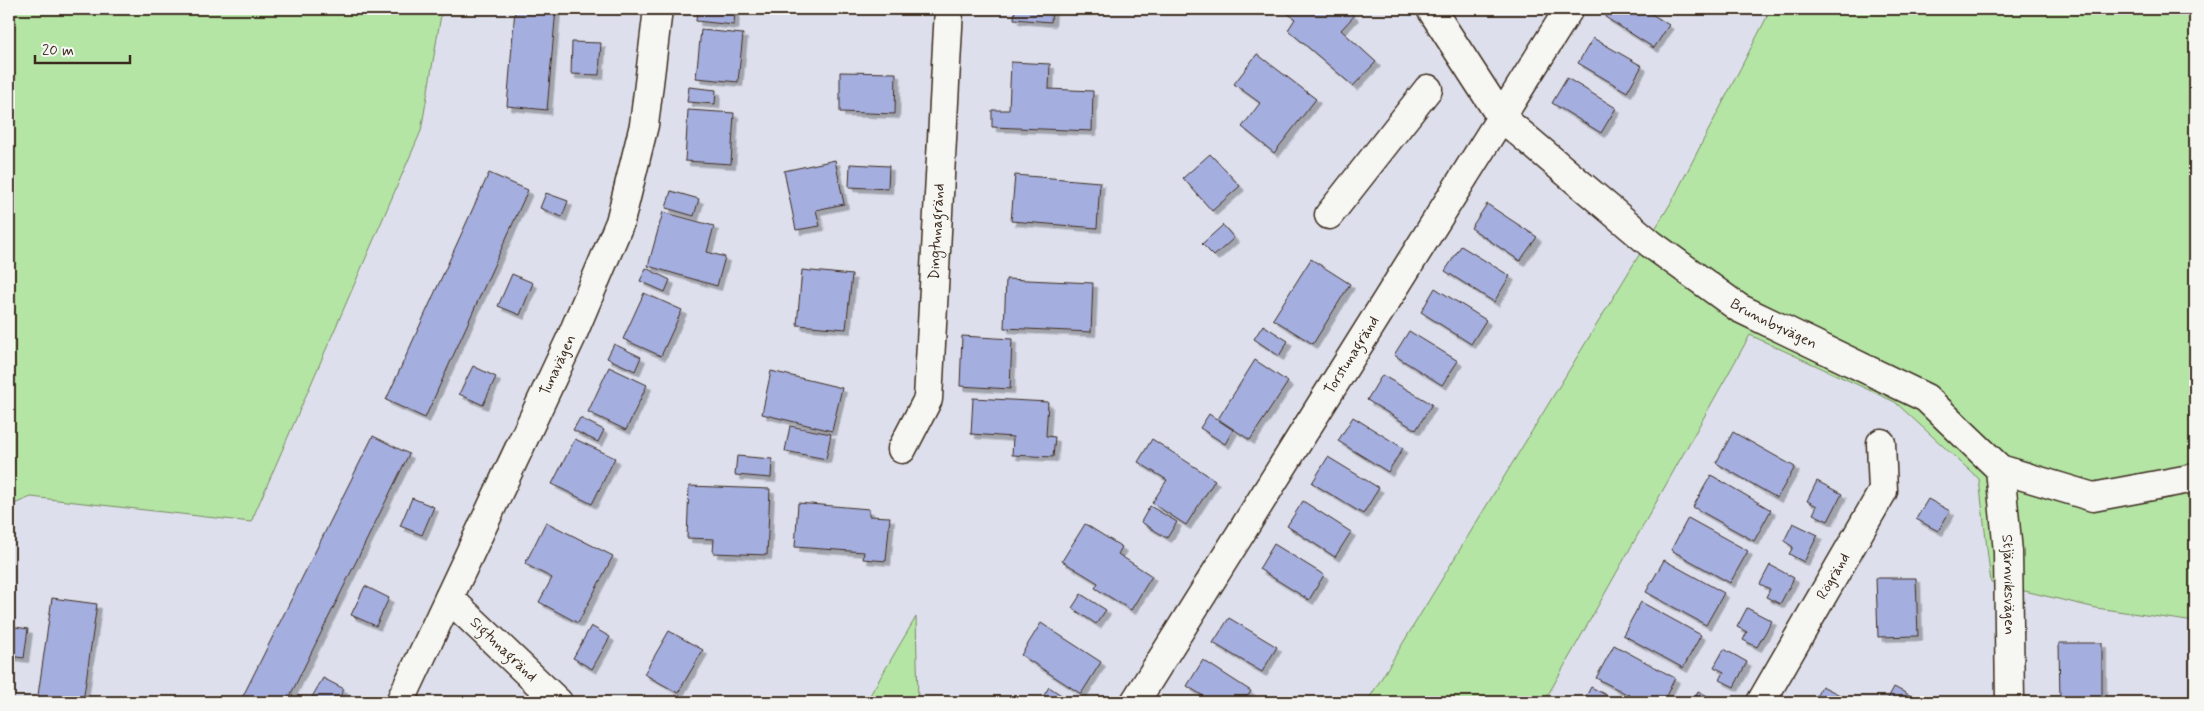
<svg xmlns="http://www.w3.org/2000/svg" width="2204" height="711" font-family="Mynerve,sans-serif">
<defs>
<filter id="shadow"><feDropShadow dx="4.5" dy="4.5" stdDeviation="0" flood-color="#0004"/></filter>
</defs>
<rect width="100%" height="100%" fill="#dde0ec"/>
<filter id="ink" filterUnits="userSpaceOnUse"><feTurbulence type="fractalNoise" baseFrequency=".02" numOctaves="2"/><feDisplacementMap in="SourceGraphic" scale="10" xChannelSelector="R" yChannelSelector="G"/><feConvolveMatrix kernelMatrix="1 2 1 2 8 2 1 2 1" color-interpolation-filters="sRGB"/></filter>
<g filter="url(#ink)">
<!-- green -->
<g fill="#b4e5a5" stroke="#788862">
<path d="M9,9H442L421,131L251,522L31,497L9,506Z"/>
<path d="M1771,9H2195V622L2096,608L1991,583L1979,479L1895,402L1750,335L1544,702H1367L1672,201Z"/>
<path d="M916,617L918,702H866Z"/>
</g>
<!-- building -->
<g fill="#a4aedf" stroke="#3b2a1e" filter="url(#shadow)">
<path d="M515,9H556L547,110L507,106Z"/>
<path d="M697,9L735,10L734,25L696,21Z"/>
<path d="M1015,9H1052L1051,22L1014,19Z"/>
<path d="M1283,9H1346L1354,16L1341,30L1376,62L1353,86L1288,30L1295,19Z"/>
<path d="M1611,9H1644L1669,25L1654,48L1605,17Z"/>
<path d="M701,30L743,34L738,82L696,78Z"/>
<path d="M1593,38L1642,66L1627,92L1578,63Z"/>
<path d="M572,42L601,43L599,75L571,74Z"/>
<path d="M1257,54L1316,99L1274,153L1242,127L1260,103L1234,84Z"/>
<path d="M1011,62L1050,64L1049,89L1093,91L1092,131L992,127V110H1009Z"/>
<path d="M840,72L896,73L895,114L840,112Z"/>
<path d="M1567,78L1616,108L1601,133L1552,103Z"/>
<path d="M689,87L716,90L715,104L687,102Z"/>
<path d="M688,110L734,113L731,164L685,161Z"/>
<path d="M1210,154L1240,186L1212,211L1183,178Z"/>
<path d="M835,160L844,204L816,210L820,226L796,230L784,171Z"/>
<path d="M850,164L889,166L888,189L849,187Z"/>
<path d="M489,173L528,190L425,418L386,400Z"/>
<path d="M1015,175L1100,182L1097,228L1011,221Z"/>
<path d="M671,191L699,199L694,216L666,208Z"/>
<path d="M546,193L568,201L562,217L540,208Z"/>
<path d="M1487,204L1537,237L1520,261L1471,228Z"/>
<path d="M663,212L714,226L707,252L725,257L717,286L648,266Z"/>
<path d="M1223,225L1234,238L1214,256L1202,244Z"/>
<path d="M1461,246L1510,276L1494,302L1445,271Z"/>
<path d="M1311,259L1350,284L1313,344L1273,319Z"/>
<path d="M646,268L670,280L665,292L640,281Z"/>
<path d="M802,270L852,275L846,329L797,325Z"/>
<path d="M512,274L533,283L520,315L498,306Z"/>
<path d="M1006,279L1093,283L1091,332L1004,328Z"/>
<path d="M1435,288L1486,320L1471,344L1421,312Z"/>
<path d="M644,293L682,310L661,356L623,339Z"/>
<path d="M1263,325L1288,341L1279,356L1254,339Z"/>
<path d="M1409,331L1458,361L1442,385L1394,355Z"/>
<path d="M962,336L1012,339L1010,389L960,386Z"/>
<path d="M614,344L641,357L635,371L607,358Z"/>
<path d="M1255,360L1288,382L1250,440L1218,419Z"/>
<path d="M473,366L496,377L483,405L459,394Z"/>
<path d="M609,367L647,385L626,430L588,412Z"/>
<path d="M771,371L842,388L832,431L762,414Z"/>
<path d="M1382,375L1432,404L1416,430L1367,400Z"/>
<path d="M973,398L1048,402L1046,436L1055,437L1053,457L1012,455L1013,437L971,434Z"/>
<path d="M1209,414L1233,430L1225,444L1200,428Z"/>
<path d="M1353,417L1403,448L1388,472L1338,441Z"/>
<path d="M580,418L604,430L598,442L573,430Z"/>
<path d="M790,426L831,434L826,459L785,451Z"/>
<path d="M1733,432L1795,467L1777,498L1716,463Z"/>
<path d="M373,436L409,454L287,702H240Z"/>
<path d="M575,439L615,458L592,504L552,484Z"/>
<path d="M1152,439L1215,480L1186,525L1152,503L1167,480L1138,462Z"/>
<path d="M737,456L772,459L771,478L735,475Z"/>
<path d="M1328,457L1379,488L1363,514L1312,483Z"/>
<path d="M1711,475L1771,510L1754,541L1693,507Z"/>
<path d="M1817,481L1842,494L1828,521L1813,514L1817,506L1807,501Z"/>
<path d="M689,486L770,489L767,555L713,553L714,539L687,538Z"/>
<path d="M412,498L434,507L422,535L400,526Z"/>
<path d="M1928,499L1950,511L1938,531L1916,519Z"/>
<path d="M1303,501L1351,532L1335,557L1287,526Z"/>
<path d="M798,503L869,509V516L890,517L886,561L863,559L864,552L795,547Z"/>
<path d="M1150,506L1177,522L1167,538L1141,522Z"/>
<path d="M1688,518L1748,551L1730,583L1671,550Z"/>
<path d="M546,522L613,556L578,623L539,602L552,578L525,564Z"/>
<path d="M1793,523L1818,535L1804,562L1789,554L1793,547L1784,541Z"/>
<path d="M1085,524L1122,547L1118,554L1152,576L1131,610L1095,588L1098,583L1062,561Z"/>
<path d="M1274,544L1324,575L1309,600L1259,569Z"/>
<path d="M1664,560L1724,593L1706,625L1646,592Z"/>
<path d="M1770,565L1794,578L1780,604L1766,597L1770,589L1760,584Z"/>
<path d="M1876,578H1916L1918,636L1878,637Z"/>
<path d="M365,586L389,598L376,626L351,615Z"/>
<path d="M1081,594L1106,610L1096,624L1072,608Z"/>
<path d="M52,598L97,604L83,702H37Z"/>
<path d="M1641,602L1701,635L1683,668L1623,635Z"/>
<path d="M1747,608L1772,621L1757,647L1743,640L1747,632L1737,627Z"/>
<path d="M1229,618L1277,647L1262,672L1213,643Z"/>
<path d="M1041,623L1101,662L1081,694L1021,655Z"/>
<path d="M9,626L28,629L24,658L9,656Z"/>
<path d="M591,626L610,637L592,669L573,658Z"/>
<path d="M669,631L703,650L678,693L644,674Z"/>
<path d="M2059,643H2102V702H2060Z"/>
<path d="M1614,645L1675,678L1663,702H1642L1596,678Z"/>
<path d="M1724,649L1747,662L1734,687L1720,680L1724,672L1714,667Z"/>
<path d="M1203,660L1251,691L1244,702H1213L1187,686Z"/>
<path d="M2194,664L2195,665V695L2191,694Z"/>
<path d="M323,678L344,689L337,702H309Z"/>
<path d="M1822,686L1854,702H1813Z"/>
<path d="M1049,687L1072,702H1040Z"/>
<path d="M1591,687L1619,702H1583Z"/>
<path d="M1894,687L1923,702H1886Z"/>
<path d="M1698,691L1719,702H1693Z"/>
</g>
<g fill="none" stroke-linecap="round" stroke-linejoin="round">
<!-- minor casing -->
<g stroke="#3b2a1e" stroke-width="31">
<g id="minor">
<path id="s1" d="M1431,9L1501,117L1651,244L1739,308L1926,398L2000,469L2093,497L2195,478"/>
<path d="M1329,215L1428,89"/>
<path id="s2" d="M902,449L928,399L949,9"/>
<path id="s3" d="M2000,469L2008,552L2010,702"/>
<path id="s4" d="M449,598L558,702"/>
<path id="s5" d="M400,702L571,338L620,222L644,125L658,9"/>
<path id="s6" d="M1135,702L1569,9"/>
<path id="s7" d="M1761,702L1883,491L1881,443"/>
</g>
</g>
<!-- minor -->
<use href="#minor" stroke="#f6f6f2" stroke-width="28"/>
</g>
</g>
<g text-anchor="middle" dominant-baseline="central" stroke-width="4" stroke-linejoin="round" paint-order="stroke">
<!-- street labels -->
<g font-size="15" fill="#3b2a1e" stroke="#f6f6f2">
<text stroke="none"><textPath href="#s2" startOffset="224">Dingtunagränd</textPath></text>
<text stroke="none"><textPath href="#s1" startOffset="472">Brunnbyvägen</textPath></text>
<text stroke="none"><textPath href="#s6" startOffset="409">Torstunagränd</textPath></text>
<text stroke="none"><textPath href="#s5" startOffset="372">Tunavägen</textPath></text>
<text stroke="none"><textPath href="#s7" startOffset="145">Rögränd</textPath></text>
<text stroke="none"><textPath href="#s3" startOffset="116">Stjärnviksvägen</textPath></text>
<text stroke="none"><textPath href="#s4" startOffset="75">Sigtunagränd</textPath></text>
</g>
</g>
<!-- margin -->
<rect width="2204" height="711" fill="none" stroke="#f6f6f2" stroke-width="30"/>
<rect x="15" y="15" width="2174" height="681" fill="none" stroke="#3b2a1e" stroke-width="2" filter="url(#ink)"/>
<!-- scale -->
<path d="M35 55v8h95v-8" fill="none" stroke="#3b2a1e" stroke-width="2.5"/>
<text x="42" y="55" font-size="15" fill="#3b2a1e" stroke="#f6f6f2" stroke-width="4" paint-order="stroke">20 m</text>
</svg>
